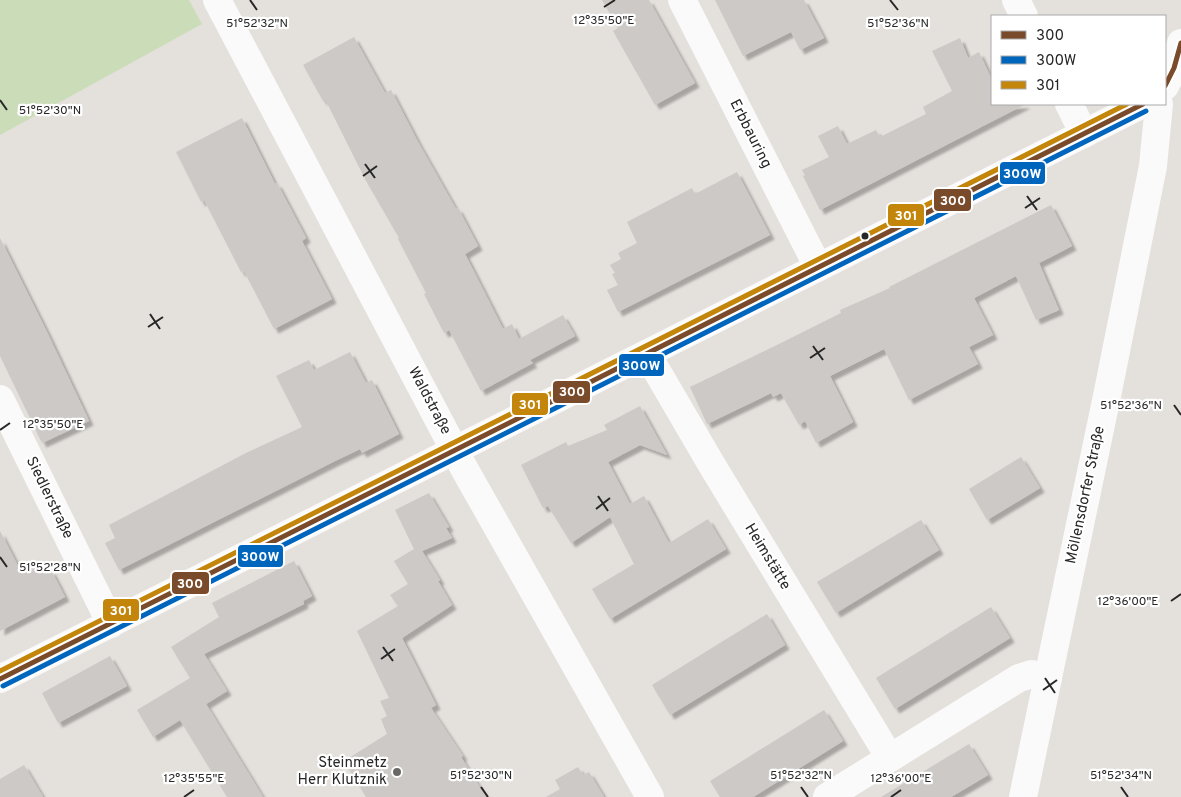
<svg xmlns="http://www.w3.org/2000/svg" width="1181" height="797" font-family="Overpass,sans-serif">
<defs>
<filter id="shadow"><feDropShadow dx="4.5" dy="4.5" stdDeviation="1" flood-color="#0004"/></filter>
</defs>
<rect width="100%" height="100%" fill="#e4e0dc"/>
<!-- green -->
<path fill="#cbddb8" d="M0,0H189L202,24L0,135Z"/>
<!-- building -->
<g fill="#ccc9c6" filter="url(#shadow)">
<path d="M602,0H649L695,83L655,105L613,31L618,28Z"/>
<path d="M715,0H804L824,38L800,50L791,32L743,56Z"/>
<path d="M354,37L385,93L391,90L418,142L456,209L458,208L478,246L465,254L503,329L512,324L519,339L563,315L575,336L530,360L533,363L481,391L449,330L444,333L424,294L426,293L398,239L399,238L365,179L325,99L323,101L303,65Z"/>
<path d="M960,38L968,58L979,52L992,80V104H1026L820,210L803,176L805,175L802,170L829,157L818,136L838,126L847,144L876,130L880,137L926,114L923,107L952,91L932,51Z"/>
<path d="M242,118L275,184L277,183L306,238L302,241L332,299L274,329L244,271L241,272L204,200L201,202L176,152Z"/>
<path d="M737,172L770,235L618,312L607,290L618,285L612,274L615,273L610,265L621,259L618,253L637,243L627,222L692,188L695,194Z"/>
<path d="M1051,205L1072,246L1039,263L1059,310L1036,320L1016,276L974,298L993,335L969,347L978,364L909,400L884,349L830,376L853,422L816,443L805,421L799,425L781,393L773,397L771,393L707,424L690,387L783,342L841,313L840,310L890,288L889,287Z"/>
<path d="M0,238L46,330L89,421L42,443L0,356Z"/>
<path d="M350,352L366,383L372,380L399,434L362,453L360,449L335,461L119,570L105,543L115,538L109,525L246,453L302,427L276,376L309,360L314,370Z"/>
<path d="M640,406L667,455L640,445L608,462L630,504L644,496L669,543L708,519L726,549L610,619L592,589L634,564L610,517L571,543L548,506L543,508L521,465L566,442L568,446L607,430L604,425Z"/>
<path d="M1021,457L1040,488L987,520L969,489Z"/>
<path d="M429,493L449,527L446,528L452,538L422,551L440,580L438,581L452,605L402,638L436,705L431,708L463,756L461,757L486,797H366L344,761L387,734L381,719L387,716L380,701L389,698L357,631L398,606L390,595L408,584L394,561L414,549L395,510Z"/>
<path d="M921,520L939,550L836,613L817,582Z"/>
<path d="M0,531L20,570L37,561L44,574L51,570L65,597L0,631Z"/>
<path d="M294,561L312,596L303,601L304,604L204,654L227,691L206,704L263,797H227L180,720L153,737L137,710L190,678L171,647L219,617L212,603Z"/>
<path d="M991,607L1010,638L895,709L876,678Z"/>
<path d="M767,614L785,645L670,715L652,685Z"/>
<path d="M110,656L127,686L58,723L42,693Z"/>
<path d="M824,710L843,741L753,797H720L710,781Z"/>
<path d="M969,744L988,775L951,797H881Z"/>
<path d="M24,765L43,797H0V779Z"/>
<path d="M578,767L583,775L589,772L604,797H546L560,789L555,780Z"/>
</g>
<g fill="none" stroke-linecap="round" stroke-linejoin="round">
<!-- minor -->
<g stroke="#fbfafa" stroke-width="28">
<path d="M217,0L465,470L650,797"/>
<path d="M682,0L818,267"/>
<path d="M1016,0L1024,16"/>
<path d="M1165,86L1174,68L1181,43"/>
<path d="M1069,104L1084,134"/>
<path d="M647,354L713,467L890,758"/>
<path d="M0,399L111,624"/>
<path d="M0,679L1143,104"/>
<path d="M827,797L1019,678L1032,674L1048,678"/>
<path d="M1023,797L1108,391L1153,166L1159,104"/>
</g>
<!-- bus-1 casing -->
<g stroke="#fff" stroke-width="9">
<g id="bus-1">
<path d="M1165,86L1174,68L1181,43"/>
<path d="M0,679L1143,104"/>
</g>
</g>
<!-- bus-2 casing -->
<g stroke="#fff" stroke-width="9">
<path id="bus-2" d="M3,686L1146,111"/>
</g>
<!-- bus-3 casing -->
<g stroke="#fff" stroke-width="9">
<path id="bus-3" d="M0,671L1127,104"/>
</g>
<!-- bus-1 -->
<use href="#bus-1" stroke="#7a4b2a" stroke-width="5"/>
<!-- bus-2 -->
<use href="#bus-2" stroke="#0065bd" stroke-width="5"/>
<!-- bus-3 -->
<use href="#bus-3" stroke="#c3860a" stroke-width="5"/>
</g>
<!-- ticks -->
<path fill="none" stroke="#272727" stroke-width="2" d="M250,0L257,10M890,0L898,10M604,7L615,0M0,100L7,110M365,164L375,178M363,176L377,166M1027,196L1037,210M1025,208L1040,198M150,314L160,329M148,327L163,317M813,346L823,360M810,358L825,348M1174,405L1181,415M0,430L10,423M598,496L608,511M596,509L610,498M0,557L7,567M1171,601L1181,594M383,647L393,661M381,659L395,649M1045,678L1055,693M1043,690L1057,680M481,787L488,797M801,787L808,797M1121,787L1128,797M184,797L194,790M891,797L901,790"/>
<!-- markers -->
<circle fill="#272727" stroke="#fff" stroke-width="2" cx="865" cy="236" r="4.5"/>
<circle fill="#696866" stroke="#fff" stroke-width="2" cx="397" cy="772" r="5"/>
<g text-anchor="middle" dominant-baseline="central" stroke-width="4.5" stroke-linejoin="round" paint-order="stroke">
<!-- street labels -->
<g font-size="15" fill="#272727" stroke="#fff">
<text transform="translate(750 134) rotate(63)">Erbbauring</text>
<text transform="translate(429 401) rotate(62)">Waldstraße</text>
<text transform="translate(1086 495) rotate(-78)">Möllensdorfer Straße</text>
<text transform="translate(49 498) rotate(64)">Siedlerstraße</text>
<text transform="translate(767 557) rotate(59)">Heimstätte</text>
</g>
<!-- poi labels -->
<g font-size="15" fill="#272727" stroke="#fff" text-anchor="end">
<text x="387" y="763">Steinmetz<tspan x="387" dy="17">Herr Klutznik</tspan></text>
</g>
</g>
<g font-size="12" text-anchor="middle" fill="#272727" stroke="#fff" stroke-width="4.5" stroke-linejoin="round" paint-order="stroke">
<text x="604" y="24">12°35'50"E</text>
<text x="257" y="27">51°52'32"N</text>
<text x="898" y="27">51°52'36"N</text>
<text x="50" y="114">51°52'30"N</text>
<text x="1131" y="409">51°52'36"N</text>
<text x="53" y="428">12°35'50"E</text>
<text x="50" y="571">51°52'28"N</text>
<text x="1128" y="605">12°36'00"E</text>
<text x="481" y="779">51°52'30"N</text>
<text x="801" y="779">51°52'32"N</text>
<text x="1121" y="779">51°52'34"N</text>
<text x="194" y="782">12°35'55"E</text>
<text x="901" y="782">12°36'00"E</text>
</g>
<g stroke="#fff" stroke-width="2">
<rect x="999" y="161" width="47" height="24" rx="5" fill="#0065bd"/>
<rect x="933" y="188" width="39" height="24" rx="5" fill="#7a4b2a"/>
<rect x="887" y="203" width="38" height="24" rx="5" fill="#c3860a"/>
<rect x="618" y="353" width="47" height="24" rx="5" fill="#0065bd"/>
<rect x="552" y="380" width="39" height="24" rx="5" fill="#7a4b2a"/>
<rect x="511" y="392" width="38" height="24" rx="5" fill="#c3860a"/>
<rect x="237" y="544" width="47" height="24" rx="5" fill="#0065bd"/>
<rect x="171" y="571" width="39" height="24" rx="5" fill="#7a4b2a"/>
<rect x="102" y="598" width="38" height="24" rx="5" fill="#c3860a"/>
</g>
<g font-size="14" text-anchor="middle" font-weight="bold" fill="#fff">
<text x="1022" y="178">300W</text>
<text x="953" y="205">300</text>
<text x="906" y="220">301</text>
<text x="641" y="370">300W</text>
<text x="572" y="396">300</text>
<text x="530" y="409">301</text>
<text x="260" y="561">300W</text>
<text x="190" y="588">300</text>
<text x="121" y="615">301</text>
</g>
<!-- legend -->
<rect x="991" y="15" width="175" height="90" fill="#ffffff" stroke="#a9a9a9"/>
<rect x="1001" y="31" width="25" height="8" fill="#7a4b2a" stroke="#a9a9a9"/>
<text x="1036" y="40" font-size="15" fill="#272727">300</text>
<rect x="1001" y="56" width="25" height="8" fill="#0065bd" stroke="#a9a9a9"/>
<text x="1036" y="65" font-size="15" fill="#272727">300W</text>
<rect x="1001" y="81" width="25" height="8" fill="#c3860a" stroke="#a9a9a9"/>
<text x="1036" y="90" font-size="15" fill="#272727">301</text>
</svg>
